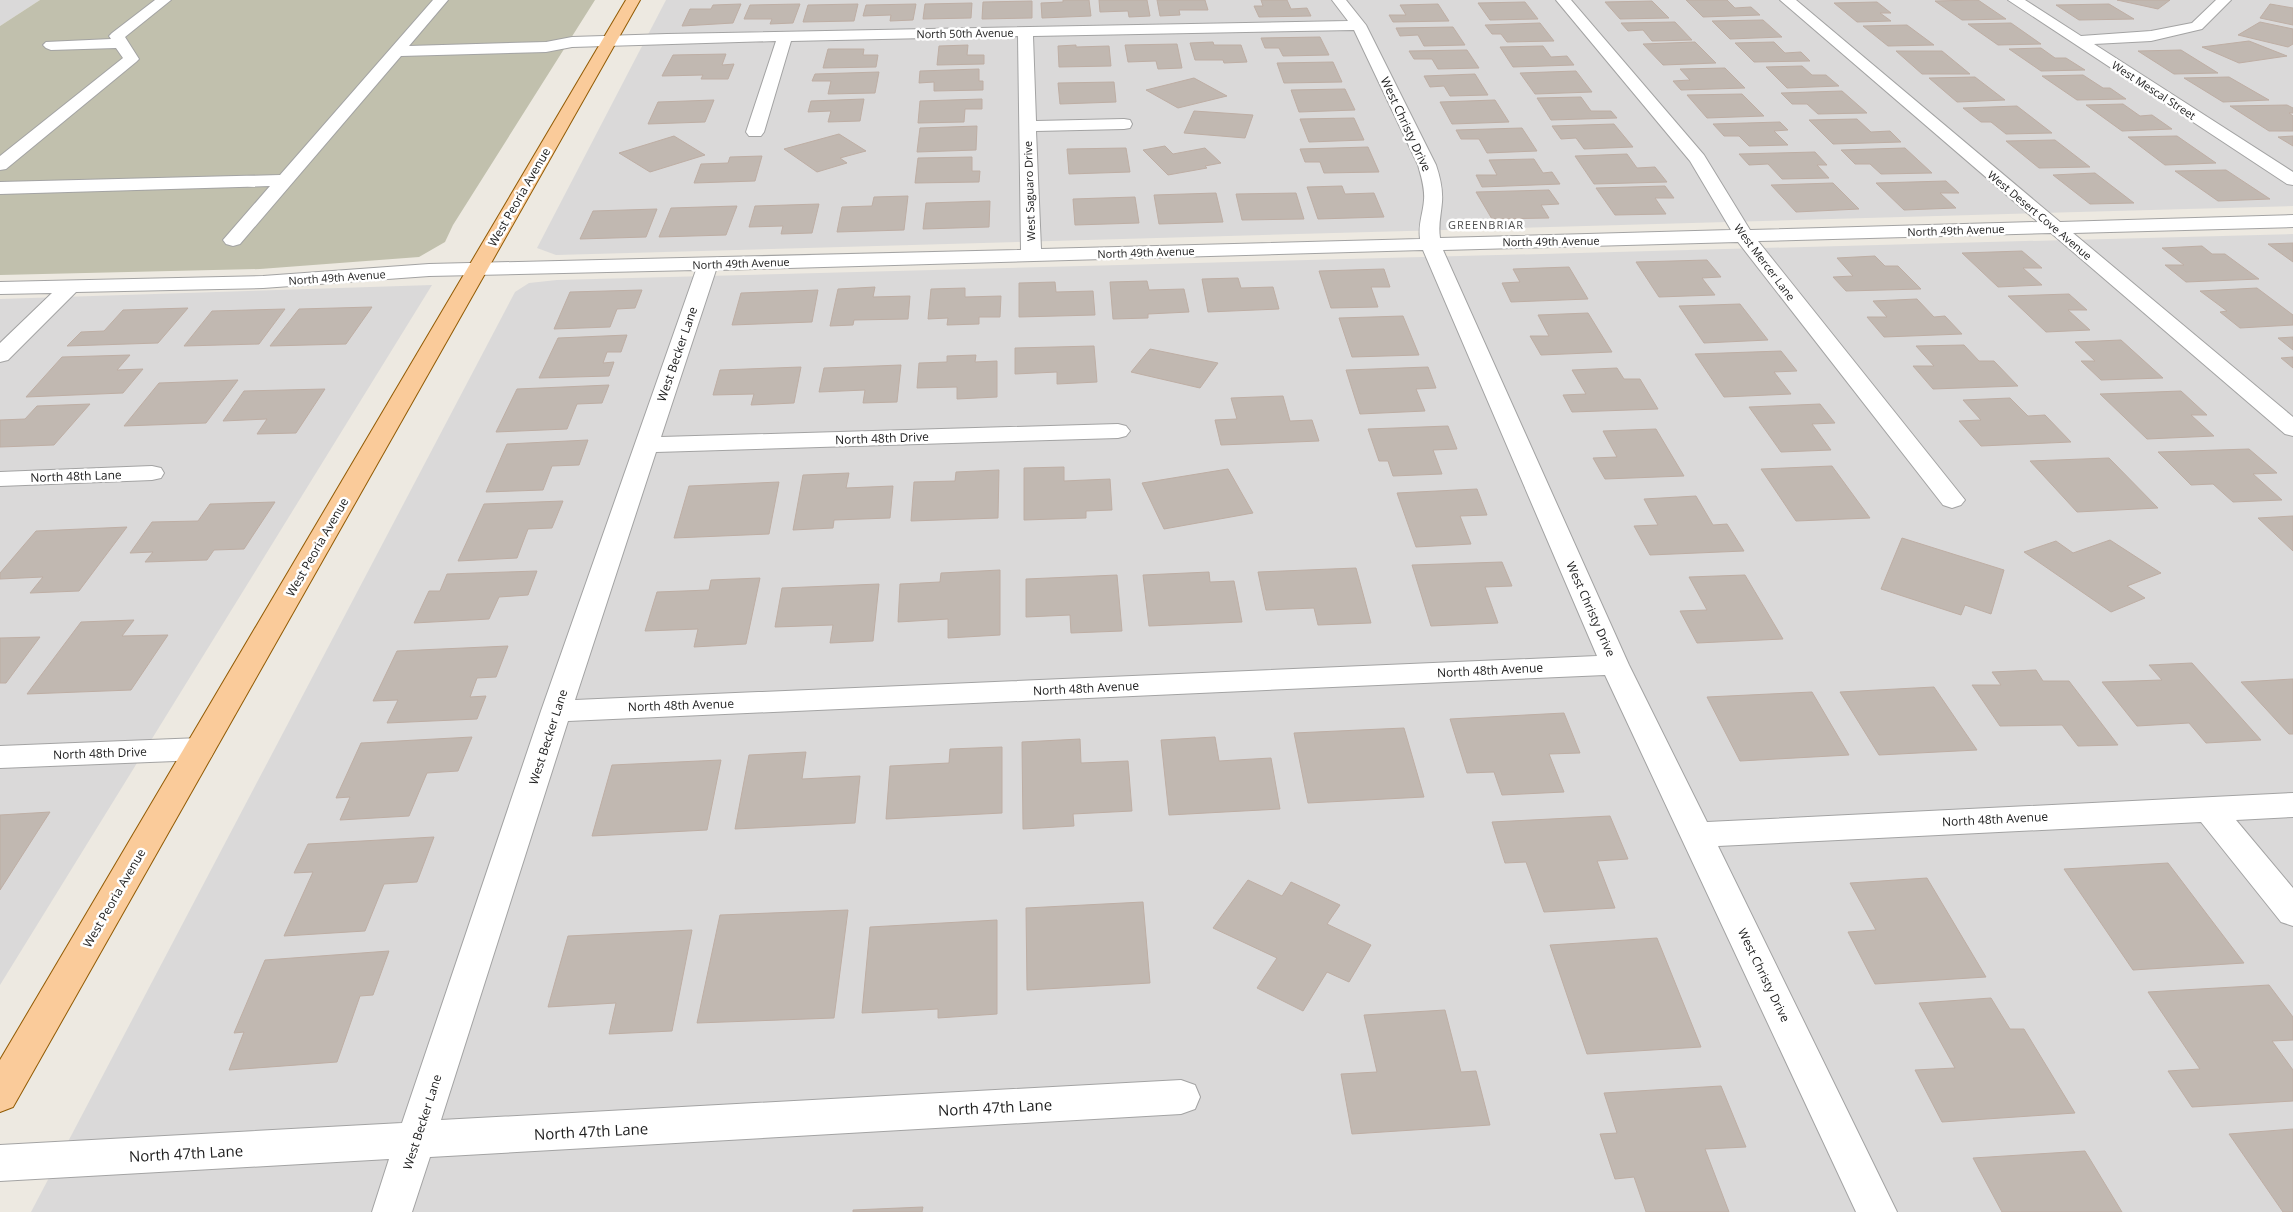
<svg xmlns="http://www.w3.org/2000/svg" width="2293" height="1212" font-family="'Open Sans',sans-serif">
<rect width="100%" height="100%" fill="#ede9e1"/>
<!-- residential -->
<g fill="#dad9d9">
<path d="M0,0H40L0,26Z"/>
<path d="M666,0H2293V206L556,255L537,248Z"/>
<path d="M2293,234V1212H31L515,292L529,283L557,280Z"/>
<path d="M432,285L0,985V299Z"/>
</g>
<!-- construction -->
<path fill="#c1c0ad" d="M40,0H595L453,225L445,242L419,257L260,269L0,275V26Z"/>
<!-- building -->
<g fill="#c1b8b1" stroke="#beaea4">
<path d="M1063,0H1089L1091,16L1042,18L1041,3L1063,2Z"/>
<path d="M1099,0H1147L1150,16L1129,17L1128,11L1100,12Z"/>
<path d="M1157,0H1205L1208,10H1179L1180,15L1160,16Z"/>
<path d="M1261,0H1287L1291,9L1307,8L1311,16L1259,17L1254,6H1263Z"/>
<path d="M1686,0H1727L1735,8L1751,7L1760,15L1703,17Z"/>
<path d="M1978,0L2006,19L1962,20L1935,1Z"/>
<path d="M2117,0H2170L2158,9Z"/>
<path d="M1032,1V18L982,19L983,2Z"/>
<path d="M1652,1L1669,18L1620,19L1605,2Z"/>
<path d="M1525,2L1538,19L1490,20L1478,3Z"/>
<path d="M1877,2L1891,13H1880L1891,21L1857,22L1834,3Z"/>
<path d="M972,3L971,18L923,19L925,4Z"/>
<path d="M741,4L733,23L682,26L690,9H711L713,5Z"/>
<path d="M800,4L793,23L770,24L772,19H744L750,5Z"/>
<path d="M858,4L854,21L803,22L808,5Z"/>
<path d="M916,4L913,20L890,21L891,15L863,16L866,5Z"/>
<path d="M1438,4L1449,21L1393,22L1389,15H1406L1400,5Z"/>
<path d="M2109,4L2134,19L2079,20L2056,5Z"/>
<path d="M2270,4L2293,8V25L2260,18Z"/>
<path d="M1763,20L1782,37L1730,39L1712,21Z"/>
<path d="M1675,22L1692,40L1652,41L1643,30L1628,31L1621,23Z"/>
<path d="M2260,22L2293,29V44L2288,47L2238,35Z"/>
<path d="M1540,23L1554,41L1507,42L1501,34H1492L1485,25Z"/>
<path d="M2011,23L2041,44L1998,45L1968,24Z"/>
<path d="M1907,25L1934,45L1888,46L1863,26Z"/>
<path d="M1453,27L1465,45L1424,46L1418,35L1400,36L1396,28Z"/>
<path d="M1320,37L1329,55L1283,56L1279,48H1265L1261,38Z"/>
<path d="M2249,41L2287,56L2239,63L2202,47Z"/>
<path d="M1213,42L1214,45H1241L1247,62L1224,63L1223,60H1195L1190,43Z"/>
<path d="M1695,42L1716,63L1663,65L1643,44Z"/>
<path d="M1774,42L1785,53L1801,52L1810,61L1754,62L1735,43Z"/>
<path d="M1177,44L1182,68L1158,69L1156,61L1128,62L1125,45Z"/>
<path d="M968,45L967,55H984V64L937,65L939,46Z"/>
<path d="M1076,45V47L1109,46L1111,66L1059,67L1058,46Z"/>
<path d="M1543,46L1551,57L1567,56L1574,65L1513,67L1500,47Z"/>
<path d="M2041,48L2055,58H2066L2085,70L2041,71L2009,49Z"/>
<path d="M828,49H864L863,55H878L876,67L823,68Z"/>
<path d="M1467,50L1479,68L1438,69L1432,59H1414L1409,51Z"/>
<path d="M2181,50L2218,73L2174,74L2138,51Z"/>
<path d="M1896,51H1942L1970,74H1922Z"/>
<path d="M726,54L722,65L734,64L728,79H701L703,75L662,76L673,55Z"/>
<path d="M1333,62L1342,82L1284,83L1277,63Z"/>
<path d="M1802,66L1812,75H1826L1839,86L1787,88L1766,67Z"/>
<path d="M1725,68L1745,88L1681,90L1673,81L1690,80L1680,69Z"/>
<path d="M979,69V81H983V90L934,91V82L919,83L920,71Z"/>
<path d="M1576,71L1592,92L1535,94L1520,73Z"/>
<path d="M879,72L875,93L828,94L831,81H812L815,74Z"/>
<path d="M1475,74L1488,95L1450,96L1444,86L1430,87L1424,76Z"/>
<path d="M2083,75L2103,88H2110L2126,99L2077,100L2042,76Z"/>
<path d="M1975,77L2005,100L1957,102L1929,78Z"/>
<path d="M2229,77L2269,100L2223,102L2184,78Z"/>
<path d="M1194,78L1227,96L1178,108L1146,90Z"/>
<path d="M1114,82L1116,102L1060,104L1058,83Z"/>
<path d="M1345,89L1355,110L1299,112L1291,90Z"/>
<path d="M1842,91L1867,113L1818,114L1807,104H1792L1781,93Z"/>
<path d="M1742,94L1764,116L1707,118L1687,95Z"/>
<path d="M1581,97L1591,111H1611L1617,118L1551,120L1537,98Z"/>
<path d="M864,99L860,121L828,122L831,111L808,112L811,101Z"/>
<path d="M982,99V109H965L964,122L918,123L920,101Z"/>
<path d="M714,100L705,122L648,124L658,102Z"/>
<path d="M1495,100L1509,122L1452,124L1440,102Z"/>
<path d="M2123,104L2140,116L2152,115L2172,129L2122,131L2086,105Z"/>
<path d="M2287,105L2293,108V113H2289L2293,116V131H2269L2230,106Z"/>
<path d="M2017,106L2052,133L2006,134L1991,122H1981L1963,108Z"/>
<path d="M1194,111L1253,115L1245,138L1184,133Z"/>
<path d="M1354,118L1364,140L1309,142L1300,119Z"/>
<path d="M1857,119L1871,132L1890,131L1901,142L1833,144L1809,120Z"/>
<path d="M1780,122L1788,130L1774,131L1788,145L1749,146L1739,136H1724L1713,124Z"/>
<path d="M1614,124L1633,147L1584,149L1576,138L1561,139L1552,126Z"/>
<path d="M977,126L976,150L917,152L920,128Z"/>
<path d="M1522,128L1537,151L1487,153L1479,139H1461L1456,130Z"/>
<path d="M839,134L866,151L840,158L847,163L817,172L784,149Z"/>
<path d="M674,136L705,155L650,172L619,153Z"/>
<path d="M2177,136L2216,163L2165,165L2128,137Z"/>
<path d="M2293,136V146L2278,137Z"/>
<path d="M2055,140L2090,167L2039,168L2006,141Z"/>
<path d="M1165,146L1173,154L1205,148L1221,163L1205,166L1207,168L1168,175L1143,150Z"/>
<path d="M1368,147L1379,172L1324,173L1320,162H1305L1300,149Z"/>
<path d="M1126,148L1130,172L1069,174L1067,149Z"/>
<path d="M1905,148L1932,173L1881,174L1870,164H1855L1841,150Z"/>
<path d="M1815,152L1827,165H1817L1829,178L1782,179L1768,164L1749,165L1739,154Z"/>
<path d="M1627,154L1637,168L1655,167L1667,182L1594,184L1575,156Z"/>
<path d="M762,156L755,181L694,183L701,164L728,163L730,157Z"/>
<path d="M972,157V171H980L979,182L915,183L918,158Z"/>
<path d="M1534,159L1543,173L1552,172L1560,184L1482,187L1476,175H1497L1489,160Z"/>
<path d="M2226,170L2270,199L2218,201L2175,171Z"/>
<path d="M2095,173L2134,203L2090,204L2053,175Z"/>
<path d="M1946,181L1959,193H1940L1956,208L1904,210L1876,183Z"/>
<path d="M1833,183L1859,209L1796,212L1771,185Z"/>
<path d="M1342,186L1345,194L1374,193L1384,217L1318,219L1307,187Z"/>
<path d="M1665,186L1674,198H1655L1666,214L1615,215L1596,188Z"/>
<path d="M1549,190L1559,204L1541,205L1549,218L1492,219L1476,192Z"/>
<path d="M1216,193L1223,222L1159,224L1154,195Z"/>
<path d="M1296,193L1304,219L1242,220L1236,194Z"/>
<path d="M908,196L904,230L837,232L842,207L872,206L874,197Z"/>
<path d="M1135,197L1139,223L1075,225L1073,199Z"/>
<path d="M990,201L989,227L923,229L926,203Z"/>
<path d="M819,204L812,233L781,234L783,226L749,227L755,206Z"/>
<path d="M737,206L726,235L659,237L671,208Z"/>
<path d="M657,209L646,237L580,239L593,211Z"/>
<path d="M2293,243V262L2268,244Z"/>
<path d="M2202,246L2212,254H2225L2259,279L2186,282L2165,265H2184L2162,248Z"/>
<path d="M2022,251L2042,268H2023L2042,285L1998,287L1962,253Z"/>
<path d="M1875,256L1885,266H1898L1921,289L1846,291L1833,277L1853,276L1837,258Z"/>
<path d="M1707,260L1721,277L1702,278L1715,295L1659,297L1636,262Z"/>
<path d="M1569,267L1588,299L1511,302L1502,283L1520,282L1513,269Z"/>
<path d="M1384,269L1390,287H1371L1378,307L1331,308L1319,271Z"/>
<path d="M1238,278L1241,288L1273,287L1279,309L1208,312L1202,279Z"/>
<path d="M1147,281L1149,290L1184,289L1189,312L1148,314V318L1113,319L1110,282Z"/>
<path d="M1055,282L1056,292L1093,291L1095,315L1019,317V283Z"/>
<path d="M875,287L873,297L910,296L908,319L854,320L853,325L830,326L838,289Z"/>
<path d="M965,288V297L1001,296L1000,317H979V324L947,325L948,318L928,319L931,289Z"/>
<path d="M2257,288L2293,315V325L2240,328L2220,312L2227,311L2200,291Z"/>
<path d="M642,290L635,308L617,309L610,327L554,329L570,292Z"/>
<path d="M818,290L812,322L732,325L741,293Z"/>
<path d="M2069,294L2087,310H2068L2090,330L2046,332L2008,296Z"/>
<path d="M1917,299L1934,317L1945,316L1962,334L1884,337L1867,317H1887L1873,301Z"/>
<path d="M1740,304L1768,340L1704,343L1679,306Z"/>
<path d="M372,307L346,344L270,346L299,309Z"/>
<path d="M188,308L158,343L67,346L81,332L104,331L123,310Z"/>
<path d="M285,309L259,344L184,346L212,311Z"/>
<path d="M1588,313L1612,352L1541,355L1530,336H1549L1538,315Z"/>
<path d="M1403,316L1419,355L1352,357L1339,318Z"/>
<path d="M627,335L621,352H607L603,363L614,362L609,376L539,378L558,338Z"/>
<path d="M2293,337V350L2278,338Z"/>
<path d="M2121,340L2163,378L2101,380L2081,361H2095L2075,342Z"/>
<path d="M1964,345L1979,361H1994L2018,386L1933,389L1913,366H1934L1916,346Z"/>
<path d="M1094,346L1097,382L1057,384V372L1015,374V348Z"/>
<path d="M1150,349L1218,363L1200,388L1131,372Z"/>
<path d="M1781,351L1797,371L1774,372L1791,394L1724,397L1695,354Z"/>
<path d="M130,355L117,370L143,369L123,393L26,397L62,357Z"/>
<path d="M976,355L975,362L997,361V397L957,399V387L917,388L919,363L947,362V356Z"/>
<path d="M2293,357V368L2281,358Z"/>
<path d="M901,365L897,402L863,403L865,390L819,392L824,368Z"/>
<path d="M801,367L794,403L751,405L754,394L713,395L720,370Z"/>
<path d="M1428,367L1436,388L1416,389L1425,411L1360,414L1346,370Z"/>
<path d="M1617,368L1624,379H1640L1658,409L1572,412L1563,395L1586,394L1572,370Z"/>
<path d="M238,380L206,423L124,426L159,383Z"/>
<path d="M609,385L602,403L577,404L567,429L496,432L517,389Z"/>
<path d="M325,389L296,433L257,434L267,419L223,421L244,391Z"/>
<path d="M2181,391L2207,415H2191L2214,436L2147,439L2100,394Z"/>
<path d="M1283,396L1290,421L1312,420L1319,441L1221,445L1215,420L1237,419L1231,398Z"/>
<path d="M2010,398L2028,416L2045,415L2071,442L1981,446L1959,421L1981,420L1963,400Z"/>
<path d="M90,404L54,445L0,447V420L25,419L37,406Z"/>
<path d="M1820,404L1835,423L1812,424L1831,450L1781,452L1749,407Z"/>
<path d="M1448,426L1457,449L1433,450L1442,474L1393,476L1388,461H1379L1368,429Z"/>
<path d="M1656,429L1684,476L1605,479L1593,458L1617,457L1603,431Z"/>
<path d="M588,440L579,465L552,466L543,490L486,492L507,444Z"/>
<path d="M2249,449L2277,473L2253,474L2282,500L2233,502L2213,484L2191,485L2158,452Z"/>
<path d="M2109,458L2158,508L2077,512L2030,461Z"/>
<path d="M1832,466L1870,518L1796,521L1761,469Z"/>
<path d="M1064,467V481L1110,479L1112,510L1086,511V518L1024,520V468Z"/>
<path d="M1228,469L1253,513L1164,529L1142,483Z"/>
<path d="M999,470L998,518L911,521L914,482L955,481L956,472Z"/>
<path d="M849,473L846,488L893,486L890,518L834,520L833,528L793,530L803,475Z"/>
<path d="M779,482L769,534L674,538L689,486Z"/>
<path d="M1477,489L1487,515L1460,516L1471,544L1416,547L1397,493Z"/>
<path d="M1696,496L1713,525L1727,524L1744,551L1650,555L1634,526L1658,525L1644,499Z"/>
<path d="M563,501L552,528L528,529L517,558L458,561L484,504Z"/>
<path d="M275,502L244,549L214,550L207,560L145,562L153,552L130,553L152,522L198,521L210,504Z"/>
<path d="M2293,516V551L2258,518Z"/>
<path d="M127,527L79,591L30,593L43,577L0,579V573L36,531Z"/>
<path d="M1902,538L2004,570L1991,614L1965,605L1961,615L1881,589Z"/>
<path d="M2110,540L2161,573L2127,586L2145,598L2111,612L2024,552L2056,541L2073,553Z"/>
<path d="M1502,562L1512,586L1485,587L1498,623L1431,626L1412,565Z"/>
<path d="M1356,568L1371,623L1318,625L1314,608L1266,610L1258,572Z"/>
<path d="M1000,570V635L948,638V619L898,622L900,584L940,582L941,573Z"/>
<path d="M537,571L528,595L499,597L489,619L414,623L429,591H440L447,574Z"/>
<path d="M1209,572L1210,582L1234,581L1242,622L1149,626L1143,575Z"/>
<path d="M1117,575L1122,631L1071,633L1070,615L1026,617V579Z"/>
<path d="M1745,575L1783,639L1697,643L1680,611L1707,610L1689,577Z"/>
<path d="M760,578L746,644L694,647L698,629L645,631L657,592L709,590L711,580Z"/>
<path d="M879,584L873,641L830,643L833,625L775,627L782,588Z"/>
<path d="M134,620L122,636L168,635L131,690L27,694L81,622Z"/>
<path d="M40,637L6,683H0V638Z"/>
<path d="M508,646L496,677L477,678L470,697L486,696L477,719L387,723L398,700L373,701L397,651Z"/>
<path d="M2192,663L2261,740L2206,743L2189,723L2137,726L2102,682L2162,680L2149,665Z"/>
<path d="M2036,670L2043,681H2069L2118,745L2078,746L2062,725L2000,726L1972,685H2001L1992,672Z"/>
<path d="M2293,679V734H2289L2241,682Z"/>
<path d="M1934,687L1977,750L1879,755L1840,692Z"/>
<path d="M1812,692L1849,755L1740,761L1707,697Z"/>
<path d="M1564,713L1580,753L1549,754L1564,792L1502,795L1494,772L1467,773L1450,719Z"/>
<path d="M1404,728L1424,797L1308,803L1294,733Z"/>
<path d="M472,737L458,771L427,773L409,816L340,820L350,797L336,798L361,743Z"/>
<path d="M1215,737L1219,761L1271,758L1280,809L1169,815L1161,740Z"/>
<path d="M1080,739L1081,763L1128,761L1132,811L1073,814L1074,826L1023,829L1022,742Z"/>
<path d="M1002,747V813L886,819L890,766L949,763L950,749Z"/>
<path d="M806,752L802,779L860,776L855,823L735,829L749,755Z"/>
<path d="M721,760L707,830L592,836L612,765Z"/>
<path d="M50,812L0,890V815Z"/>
<path d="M1610,816L1628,859L1597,861L1615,908L1544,912L1526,862L1505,863L1492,822Z"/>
<path d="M434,837L417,882L384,884L365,931L284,936L313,872L294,873L308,844Z"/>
<path d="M2168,863L2244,963L2133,970L2064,869Z"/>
<path d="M1927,878L1986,977L1875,984L1848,932L1876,930L1850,883Z"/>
<path d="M1248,880L1282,896L1291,882L1340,905L1327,924L1371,945L1349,982L1327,972L1303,1011L1257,988L1277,958L1213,928Z"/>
<path d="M1143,902L1150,983L1027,990L1026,908Z"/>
<path d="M848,910L834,1018L697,1023L720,915Z"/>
<path d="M997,920V1014L938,1018V1009L862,1013L870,927Z"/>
<path d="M692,930L672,1031L609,1034L616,1003L548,1007L568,936Z"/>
<path d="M1657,938L1701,1047L1587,1054L1550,945Z"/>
<path d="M389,951L373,995L360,996L337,1062L229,1070L244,1032L234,1033L265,960Z"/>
<path d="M2269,985L2293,1017V1040L2272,1041L2293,1070V1101L2192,1107L2168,1071L2200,1069L2148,992Z"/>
<path d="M1991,998L2010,1029H2024L2075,1113L1942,1122L1915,1070L1955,1068L1919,1003Z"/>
<path d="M1445,1010L1461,1072L1476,1071L1490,1125L1352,1134L1341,1074L1377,1072L1364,1015Z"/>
<path d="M1721,1086L1746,1147L1705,1149L1729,1212H1646L1634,1177L1615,1179L1600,1134L1617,1133L1604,1093Z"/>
<path d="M2293,1129V1212H2283L2229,1134Z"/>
<path d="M2085,1151L2122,1212H2002L1973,1158Z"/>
<path d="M923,1207L922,1212H853V1210Z"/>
</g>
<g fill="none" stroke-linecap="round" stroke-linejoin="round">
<!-- minor casing -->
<g stroke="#a3a3a3" stroke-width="2">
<g id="minor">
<path d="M155,0H171L125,37L139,59L136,62L6,169L0,170V156L123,58L116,48L51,50L46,48L43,45L46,42L111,39L109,36L112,33Z"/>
<path d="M433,0H448L409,46L546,42L572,37L667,34L1348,21L1332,0H1346L1366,25L1436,165C1440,177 1443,189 1442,202C1441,215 1438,225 1440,238L1731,230L1690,161L1556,0H1571L1704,155L1750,230L2038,222L1780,0H1796L2060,222L2293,215V227L2073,233L2293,417V436L2285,434L2051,233L1758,241L1961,495L1965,500L1961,505L1952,508L1943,505L1738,242L1443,250L1629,665L1707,822L2293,793V817L2236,820L2293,888V926L2281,922L2201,822L1718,846L1897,1212H1856L1605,675L568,721L441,1120L1181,1080L1195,1085L1200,1097L1195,1109L1181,1114L430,1157L412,1212H372L389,1159L0,1181V1145L402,1123L541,711L696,270L429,276L263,288L76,292L8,360L0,362V343L52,293L0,294V282L263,276L429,264L1021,250L1018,36L791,41L764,132L761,136H749L746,132L776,41L572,47L546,52L401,56L240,244L233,246L226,244L223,240L270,186L0,194V182L280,175ZM1354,30L1418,165C1421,176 1425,188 1424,200C1423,214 1418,224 1420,239L1041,249L1036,131L1124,129L1130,128L1132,124L1130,120L1124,119L1036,121L1033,36ZM1423,250L1597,656L575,700L656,452L1118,438L1126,436L1130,431L1126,426L1118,424L661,437L716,270Z"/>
<path d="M2008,0H2025L2081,36L2151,31L2192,23L2216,0H2231L2202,29L2151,41L2094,44L2293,172V185L2287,184Z"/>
<path d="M152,466L161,468L164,473L161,478L152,480L0,486V472Z"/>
<path d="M200,738L211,741L215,749L211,757L200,760L0,768V746Z"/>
</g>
</g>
<!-- major casing -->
<g stroke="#915a03" stroke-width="2">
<path id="major" d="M626,0H640L13,1107L0,1112V1060Z"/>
</g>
<!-- minor -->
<use href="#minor" fill="#fff" fill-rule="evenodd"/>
<!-- major -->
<use href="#major" fill="#facb9a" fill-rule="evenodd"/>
</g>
<g text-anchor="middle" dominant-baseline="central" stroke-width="5" stroke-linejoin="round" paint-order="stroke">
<!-- far-street labels -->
<g font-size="11" fill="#1c1c1c" stroke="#fff">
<text transform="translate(965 33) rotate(-1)">North 50th Avenue</text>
<text transform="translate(2154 90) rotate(33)">West Mescal Street</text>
<text transform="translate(1029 191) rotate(-92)">West Saguaro Drive</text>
<text transform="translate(2040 215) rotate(40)">West Desert Cove Avenue</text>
<text transform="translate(1956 230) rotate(-2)">North 49th Avenue</text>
<text transform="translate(1551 241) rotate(-1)">North 49th Avenue</text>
<text transform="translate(1146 252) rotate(-2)">North 49th Avenue</text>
<text transform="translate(1765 262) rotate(53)">West Mercer Lane</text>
<text transform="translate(741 263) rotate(-2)">North 49th Avenue</text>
<text transform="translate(337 277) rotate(-4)">North 49th Avenue</text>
</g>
<!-- far-neighbourhood labels -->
<g font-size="11" letter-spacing="1" fill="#4f4f4f" stroke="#fff">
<text x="1486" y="224">GREENBRIAR</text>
</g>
<!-- street labels -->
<g font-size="12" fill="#1c1c1c" stroke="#fff">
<text transform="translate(1406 124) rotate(65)">West Christy Drive</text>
<text transform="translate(519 197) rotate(-60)">West Peoria Avenue</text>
<text transform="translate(677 354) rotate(-71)">West Becker Lane</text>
<text transform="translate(882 438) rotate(-2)">North 48th Drive</text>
<text transform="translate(76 476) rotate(-2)">North 48th Lane</text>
<text transform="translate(317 547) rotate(-60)">West Peoria Avenue</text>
<text transform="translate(1591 609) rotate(66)">West Christy Drive</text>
<text transform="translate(1490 670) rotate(-3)">North 48th Avenue</text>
<text transform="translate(1086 688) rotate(-3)">North 48th Avenue</text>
<text transform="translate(681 705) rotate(-2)">North 48th Avenue</text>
<text transform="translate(548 737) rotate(-72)">West Becker Lane</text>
<text transform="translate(100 753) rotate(-2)">North 48th Drive</text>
<text transform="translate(1995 819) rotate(-3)">North 48th Avenue</text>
<text transform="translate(114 898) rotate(-60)">West Peoria Avenue</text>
<text transform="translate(1764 975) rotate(64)">West Christy Drive</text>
<text transform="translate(422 1122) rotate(-72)">West Becker Lane</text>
</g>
<!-- near-street labels -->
<g font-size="15" fill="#1c1c1c" stroke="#fff">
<text transform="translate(995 1107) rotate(-3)">North 47th Lane</text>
<text transform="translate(591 1131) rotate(-3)">North 47th Lane</text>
<text transform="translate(186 1153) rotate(-3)">North 47th Lane</text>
</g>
</g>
</svg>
